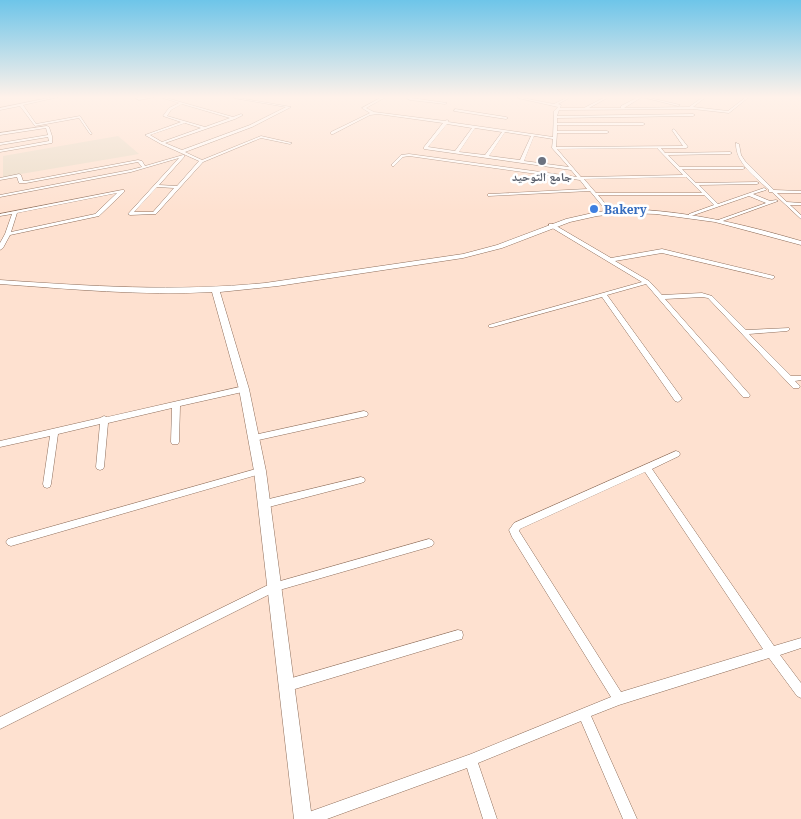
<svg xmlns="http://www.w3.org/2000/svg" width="801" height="819" font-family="'Noto Serif','Noto Naskh Arabic',serif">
<rect width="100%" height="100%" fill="#fee1d0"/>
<!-- industrial -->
<path fill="#eadcc8" d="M118,136L139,154L3,177V156Z"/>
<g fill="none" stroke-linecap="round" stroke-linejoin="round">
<!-- minor casing -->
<g stroke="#8f6f5c" stroke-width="1">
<g id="minor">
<path d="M53,97H58L23,105L36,124L80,116L92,134H90L79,118L35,126L20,106L0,110V108Z"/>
<path d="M134,97L140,98L155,97L139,100Z"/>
<path d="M160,97H163L233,117L241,114L243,115L235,119L165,143L182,150L250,125L286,107L234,98L233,97L291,107L252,127L185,152L202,160L261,136L292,143L290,144L261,138L203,162L156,214H154L130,215L128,214L179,158L131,172L0,197V195L130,170L142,167L138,162L26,183H19L17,177L0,180V178L19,174L21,175L23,181H26L138,160L142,161L145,166L183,155H184V157L159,185L177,186L199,161L161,144L145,135L181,122L163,116L169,108L179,103ZM182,104L230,118L205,127L167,116L171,110ZM185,123L201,128L162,142L150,135ZM157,187L174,188L153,212H134Z"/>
<path d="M382,97H386L366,108L374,112L445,121L447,120L449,121L448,122L553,137L554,111L558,107L518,98L517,97L554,104L568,97H571L558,104L561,105L560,108H584L605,97H609L589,108H621V106L638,97H646L680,105L678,106L642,97L624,108L689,107L703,97H706L693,107L728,111L746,97H749L729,113L693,109L559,110L557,116L693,114L695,115L693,116L557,118V123H643L645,124L643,125H557V131H607L609,132L607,133H557L556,147L683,146L672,130L674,129L688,147L686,148H661L665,153L730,152L732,153L730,154L668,155L680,167H743L745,168L743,169H682L696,183L757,182L759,183L757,184L699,185L718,204L764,188L766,189V190L753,194L770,201L776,200L778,201L720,222L718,221V220L766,203L749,196L691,216L689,215V214L714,205L704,195H598L613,213L611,214H609L590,191L488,196V194H490L587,189L580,180L409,156L403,157L394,166H392V164L401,155L409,154L577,177L571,170L424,149V147L443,123L378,114L370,115L333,134H331V132L370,113L362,108ZM447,124L472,128L455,151L428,147ZM475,128L502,132L485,155L459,152ZM505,132L531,136L520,160L489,156ZM534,136L553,139L552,148L569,167L524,161ZM657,148L683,175L581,177L557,149ZM686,177L702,193H596L584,179Z"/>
<path d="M405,97H409L411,98L447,103L445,104L410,100Z"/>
<path d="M455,109L506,117L508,118L506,119L454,111Z"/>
<path d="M47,126L49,127L52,136V143L0,152V150L49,141L48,137L0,145V143L48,135L46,128L0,135V133Z"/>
<path d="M736,143L739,144L741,155L745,161L774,190L801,191V193H777L787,202L801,203V205H790L801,215V219L772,192H769V190C756,177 735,163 736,143Z"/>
<path d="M122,190H124V192L99,216L10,235L3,248L0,250V243L5,234L12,214L0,216V214ZM117,193L95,214L11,232L17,213Z"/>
<path d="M549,224H553L611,258L662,249L774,276V278L772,279L662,253L615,261L649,281L662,295L702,293L712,296L746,330L789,328V330L787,331L749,334L791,376H801V380L795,381L800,386L799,388H793L708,298L702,297L665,299L750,395L749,397H743L646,284L607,295L681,397L682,399L678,402L675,401L602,297L493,327H489V325L642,282L549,226Z"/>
<path d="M244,386L247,387L248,389L247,391L180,406L179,442L178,444H172L171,442L172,408L108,423L104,467L103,469L100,470L97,469L96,467L100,424L58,434L51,484L50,487L47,488L44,487L43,484L50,436L0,447V441L100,418L104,416L107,417Z"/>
<path d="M364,411L367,412L368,414L367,416L254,441L251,440L250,438L251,436L254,435Z"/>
<path d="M676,451L679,452L680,454L679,456L652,469L774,646L801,638V648L780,655L801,683V698L797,696L769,658L619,705L591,716L637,819H623L581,721L478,763L497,819H483L467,768L327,819H302L304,814L309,812L471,754L611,697L512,537L509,530L514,523ZM645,472L763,649L621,692L519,531L520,529Z"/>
<path d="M260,468L263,469L264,471L263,473L260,474L11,546L8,545L6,542L8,539L11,538Z"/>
<path d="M361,477L364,478L365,480L364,482L361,483L265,508L262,507L261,504L262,501L265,500Z"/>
<path d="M429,539L432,540L434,543L432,546L429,547L276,591L0,729V717L270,584Z"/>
<path d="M458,630L462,631L463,635L462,639L458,640L285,692L281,690L279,686L281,682L285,680Z"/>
</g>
</g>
<!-- tertiary casing -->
<g stroke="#8f6f5c" stroke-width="1">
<path id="tertiary" d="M627,209C687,211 743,224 801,241V245L715,222L656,214L627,213L597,216L570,222L502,248L463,258L278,286L220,292L249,389L266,471L312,819H294L254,471L239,389L212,292C142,296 71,289 0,284V280C89,286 176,292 265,283L463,254L497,245L566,219L597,212Z"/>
</g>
<!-- minor -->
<use href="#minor" fill="#fff" fill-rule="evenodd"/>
<!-- tertiary -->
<use href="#tertiary" fill="#fff" fill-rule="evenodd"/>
</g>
<!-- sky -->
<linearGradient id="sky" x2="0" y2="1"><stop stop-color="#6ec5e9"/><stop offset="0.46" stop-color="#fff2ea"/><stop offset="1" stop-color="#fff2ea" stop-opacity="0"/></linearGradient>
<rect width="801" height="211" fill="url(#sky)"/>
<!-- markers -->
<circle fill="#6b7280" stroke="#fff" stroke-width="2" cx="542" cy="161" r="5"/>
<circle fill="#3f7fe0" stroke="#fff" stroke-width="2" cx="594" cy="209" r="5"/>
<g text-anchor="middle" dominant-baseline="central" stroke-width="5" stroke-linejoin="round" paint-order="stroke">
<!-- far-worship labels -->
<g font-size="12" font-weight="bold" fill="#5b616d" stroke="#fff">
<text x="542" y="176">جامع التوحيد</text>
</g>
<!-- far-shop labels -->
<g font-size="12" font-weight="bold" fill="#366cbe" stroke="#fff" text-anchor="start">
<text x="604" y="209">Bakery</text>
</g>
</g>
</svg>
